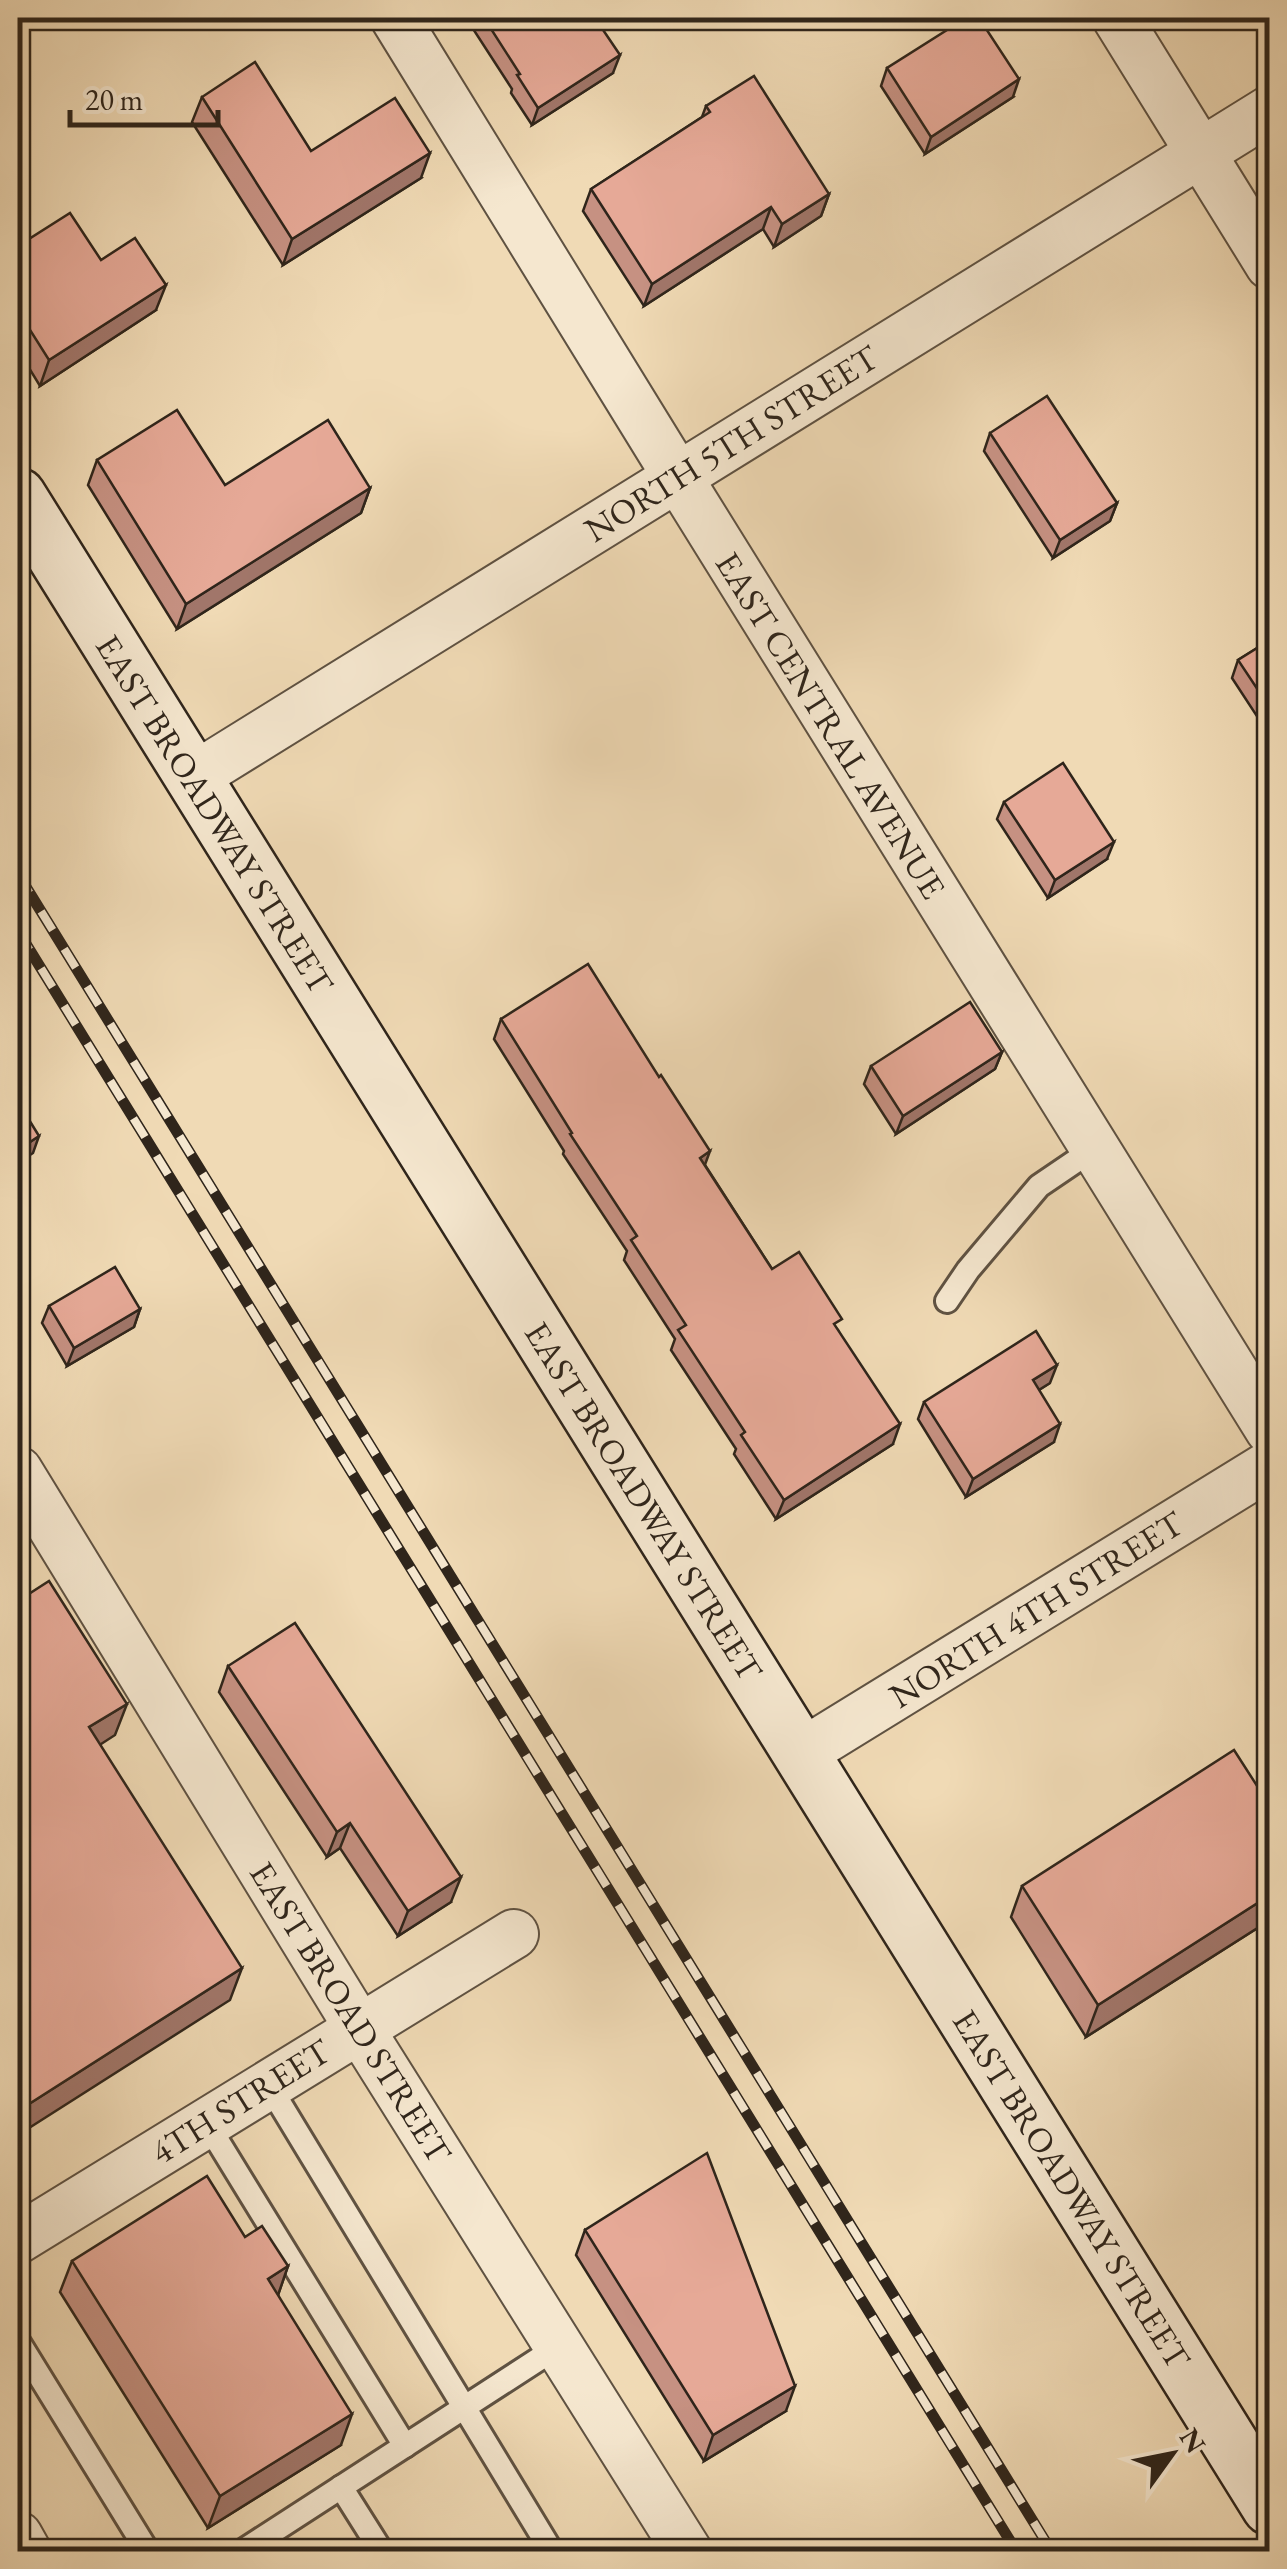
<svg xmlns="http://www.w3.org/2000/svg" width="1287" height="2569" font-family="'EB Garamond',serif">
<rect width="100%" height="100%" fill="#f0dab5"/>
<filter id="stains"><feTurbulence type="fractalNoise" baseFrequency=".002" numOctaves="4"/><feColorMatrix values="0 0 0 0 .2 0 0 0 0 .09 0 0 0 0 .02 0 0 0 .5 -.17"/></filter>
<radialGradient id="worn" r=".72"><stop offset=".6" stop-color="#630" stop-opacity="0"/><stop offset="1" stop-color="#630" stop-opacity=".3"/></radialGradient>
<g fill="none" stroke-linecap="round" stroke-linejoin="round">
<!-- lane casing -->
<g stroke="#5f5242" stroke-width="28">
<g id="lane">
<path d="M947,1301L968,1270L1039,1186L1095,1148"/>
<path d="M268,2084L552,2552"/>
<path d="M206,2122L405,2446"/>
<path d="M18,2341L148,2552"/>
<path d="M341,2487L382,2552"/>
<path d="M241,2552L559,2346"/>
</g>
</g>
<!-- street casing -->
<g stroke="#5f5242" stroke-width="52">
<g id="street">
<path d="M395,18L677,476L1270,1430"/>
<path d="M1117,18L1270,265"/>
<path d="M192,778L1270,110"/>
<path d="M18,1471L359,2028L688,2552"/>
<path d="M802,1753L1270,1465"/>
<path d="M18,2239L514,1934"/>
<path d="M18,2536L27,2552"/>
</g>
</g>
<!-- secondary casing -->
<g stroke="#2f251b" stroke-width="60">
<path id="secondary" d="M18,496L1270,2507"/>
</g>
<!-- lane -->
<use href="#lane" stroke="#f5e7cf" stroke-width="22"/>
<!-- street -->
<use href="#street" stroke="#f5e7cf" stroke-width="48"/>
<!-- secondary -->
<use href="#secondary" stroke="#f5e7cf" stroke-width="55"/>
<!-- rail casing -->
<g stroke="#2f251b" stroke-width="11">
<g id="rail">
<path d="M18,874L1052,2552"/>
<path d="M18,931L1017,2552"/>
</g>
</g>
<!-- rail -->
<use href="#rail" stroke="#f5e7cf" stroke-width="8" stroke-dasharray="22" stroke-linecap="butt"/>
</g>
<!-- wall -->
<g fill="#c69182" stroke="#2f251b" stroke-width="2.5">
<path d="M466,18H595L613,73L532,125L511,93L512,89Z"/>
<path d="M887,68L1013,97L925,154L881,86Z"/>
<path d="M202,97L311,151L421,178L283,265L192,122Z"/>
<path d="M706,106L829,194L821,216L774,247L763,229L644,306L583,211L591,189L702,117Z"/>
<path d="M18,246L101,260L156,310L40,386L18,350Z"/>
<path d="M990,433L1117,503L1110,521L1053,558L984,451Z"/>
<path d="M97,460L225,485L370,488L361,513L177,629L88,485Z"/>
<path d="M1270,640V724L1264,727L1232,678L1238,660Z"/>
<path d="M1004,802L1107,859L1048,898L997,819Z"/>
<path d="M501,1019L705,1165L772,1269L838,1330L893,1444L776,1519L734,1454L736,1449L671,1350L675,1339L624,1260L627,1251L563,1154L564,1151L494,1039Z"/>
<path d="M1002,1052L995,1069L896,1134L864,1084L871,1066Z"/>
<path d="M49,1306L140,1309L134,1327L67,1366L42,1323Z"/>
<path d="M1050,1383L1039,1390L1054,1442L966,1497L918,1419L924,1402Z"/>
<path d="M228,1666L451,1902L398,1936L340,1848L327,1857L219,1692Z"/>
<path d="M1270,1806V1920L1086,2037L1011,1917L1022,1886Z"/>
<path d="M585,2230L786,2411L704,2461L576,2255Z"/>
<path d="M245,2237L288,2266L278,2295L341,2445L208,2528L60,2292L72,2261Z"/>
</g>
<!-- shaded-wall -->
<g fill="#a1766a" stroke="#2f251b" stroke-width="2.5">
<path d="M620,55L613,73L532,125L538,108Z"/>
<path d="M1019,79L1013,97L925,154L931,137Z"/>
<path d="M430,153L421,178L283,265L292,239Z"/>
<path d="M829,194L821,216L774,247L782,224Z"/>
<path d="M771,207L763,229L644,306L652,284Z"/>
<path d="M166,285L156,310L40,386L49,360Z"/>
<path d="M370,488L361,513L177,629L186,604Z"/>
<path d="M1117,503L1110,521L1053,558L1060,540Z"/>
<path d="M1270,712V724L1264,727Z"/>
<path d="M1114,842L1107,859L1048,898L1055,880Z"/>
<path d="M1002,1052L995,1069L896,1134L903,1116Z"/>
<path d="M39,1136L33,1153L18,1163V1150Z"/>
<path d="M710,1151L703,1170L700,1158Z"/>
<path d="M140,1309L134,1327L67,1366L74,1348Z"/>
<path d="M1057,1365L1050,1383L1026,1398L1033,1380Z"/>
<path d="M900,1424L893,1444L776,1519L784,1500Z"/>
<path d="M1060,1424L1054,1442L966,1497L973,1479Z"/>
<path d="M127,1704L115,1735L78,1759L89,1727Z"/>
<path d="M350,1823L340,1848L327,1857L337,1832Z"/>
<path d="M461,1877L451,1902L398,1936L408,1911Z"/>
<path d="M1270,1895V1920L1086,2037L1098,2005Z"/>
<path d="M242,1968L230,2000L18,2135V2111Z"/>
<path d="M288,2266L277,2298L268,2279Z"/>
<path d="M795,2386L786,2411L704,2461L713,2435Z"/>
<path d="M352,2414L341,2445L208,2528L220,2496Z"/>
</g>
<!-- building -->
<g fill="#e6a997" stroke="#2f251b" stroke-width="2.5">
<path d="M484,18H595L620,55L538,108L517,75L520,74Z"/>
<path d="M966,18H979L1019,79L931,137L887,68Z"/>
<path d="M255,62L311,151L395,98L430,153L292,239L202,97Z"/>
<path d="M754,76L829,194L782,224L771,207L652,284L591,189L710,112L706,106Z"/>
<path d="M70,213L101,260L135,238L166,285L49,360L18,311V246Z"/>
<path d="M1047,396L1117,503L1060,540L990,433Z"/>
<path d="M177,410L225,485L328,420L370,488L186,604L97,460Z"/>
<path d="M1270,640V708L1238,660Z"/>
<path d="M1063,763L1114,842L1055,880L1004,802Z"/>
<path d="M588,964L659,1077L661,1075L710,1151L700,1158L772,1269L799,1252L842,1319L834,1324L900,1424L784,1500L741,1435L745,1432L678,1330L686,1325L631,1240L637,1236L570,1134L572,1133L501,1019Z"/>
<path d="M970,1002L1002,1052L903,1116L871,1066Z"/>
<path d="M18,1102L39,1136L18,1150Z"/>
<path d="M115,1267L140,1309L74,1348L49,1306Z"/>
<path d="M1036,1331L1057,1365L1033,1380L1060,1424L973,1479L924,1402Z"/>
<path d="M49,1581L127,1704L89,1727L242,1968L18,2111V1601Z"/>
<path d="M295,1623L461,1877L408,1911L350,1823L337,1832L228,1666Z"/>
<path d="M1234,1750L1270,1806V1895L1098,2005L1022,1886Z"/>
<path d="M707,2153L795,2386L713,2435L585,2230Z"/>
<path d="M207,2176L245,2237L262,2226L288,2266L268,2279L352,2414L220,2496L72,2261Z"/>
</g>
<g text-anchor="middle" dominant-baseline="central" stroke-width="8" stroke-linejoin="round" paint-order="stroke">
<!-- street labels -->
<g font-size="35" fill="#2f251b" stroke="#f5e7cf">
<text transform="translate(731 443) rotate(-32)">NORTH 5TH STREET</text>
<text transform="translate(831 725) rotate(58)">EAST CENTRAL AVENUE</text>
<text transform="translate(215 814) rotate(58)">EAST BROADWAY STREET</text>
<text transform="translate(644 1501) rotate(58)">EAST BROADWAY STREET</text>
<text transform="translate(1036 1609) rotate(-32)">NORTH 4TH STREET</text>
<text transform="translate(351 2012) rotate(58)">EAST BROAD STREET</text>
<text transform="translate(240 2101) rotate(-32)">4TH STREET</text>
<text transform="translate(1072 2189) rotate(58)">EAST BROADWAY STREET</text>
</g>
</g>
<!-- margin -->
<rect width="1287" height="2569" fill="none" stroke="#f0dab5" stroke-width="60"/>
<rect x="20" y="20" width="1247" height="2529" fill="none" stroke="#2f251b" stroke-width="5"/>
<rect x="30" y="30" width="1227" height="2509" fill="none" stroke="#2f251b" stroke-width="2.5"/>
<!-- north arrow -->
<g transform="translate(1172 2454) rotate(57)" stroke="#f5e7cf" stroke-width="8" paint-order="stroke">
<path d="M0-8L18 38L0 25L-18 38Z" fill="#2f251b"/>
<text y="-15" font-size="28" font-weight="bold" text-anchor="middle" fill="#2f251b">N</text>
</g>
<!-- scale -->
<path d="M70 110v15h148v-15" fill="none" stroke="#2f251b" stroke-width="5"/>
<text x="85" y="110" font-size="30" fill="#2f251b" stroke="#f5e7cf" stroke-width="8" paint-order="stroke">20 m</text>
<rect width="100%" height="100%" filter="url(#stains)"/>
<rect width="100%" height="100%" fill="url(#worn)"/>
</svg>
